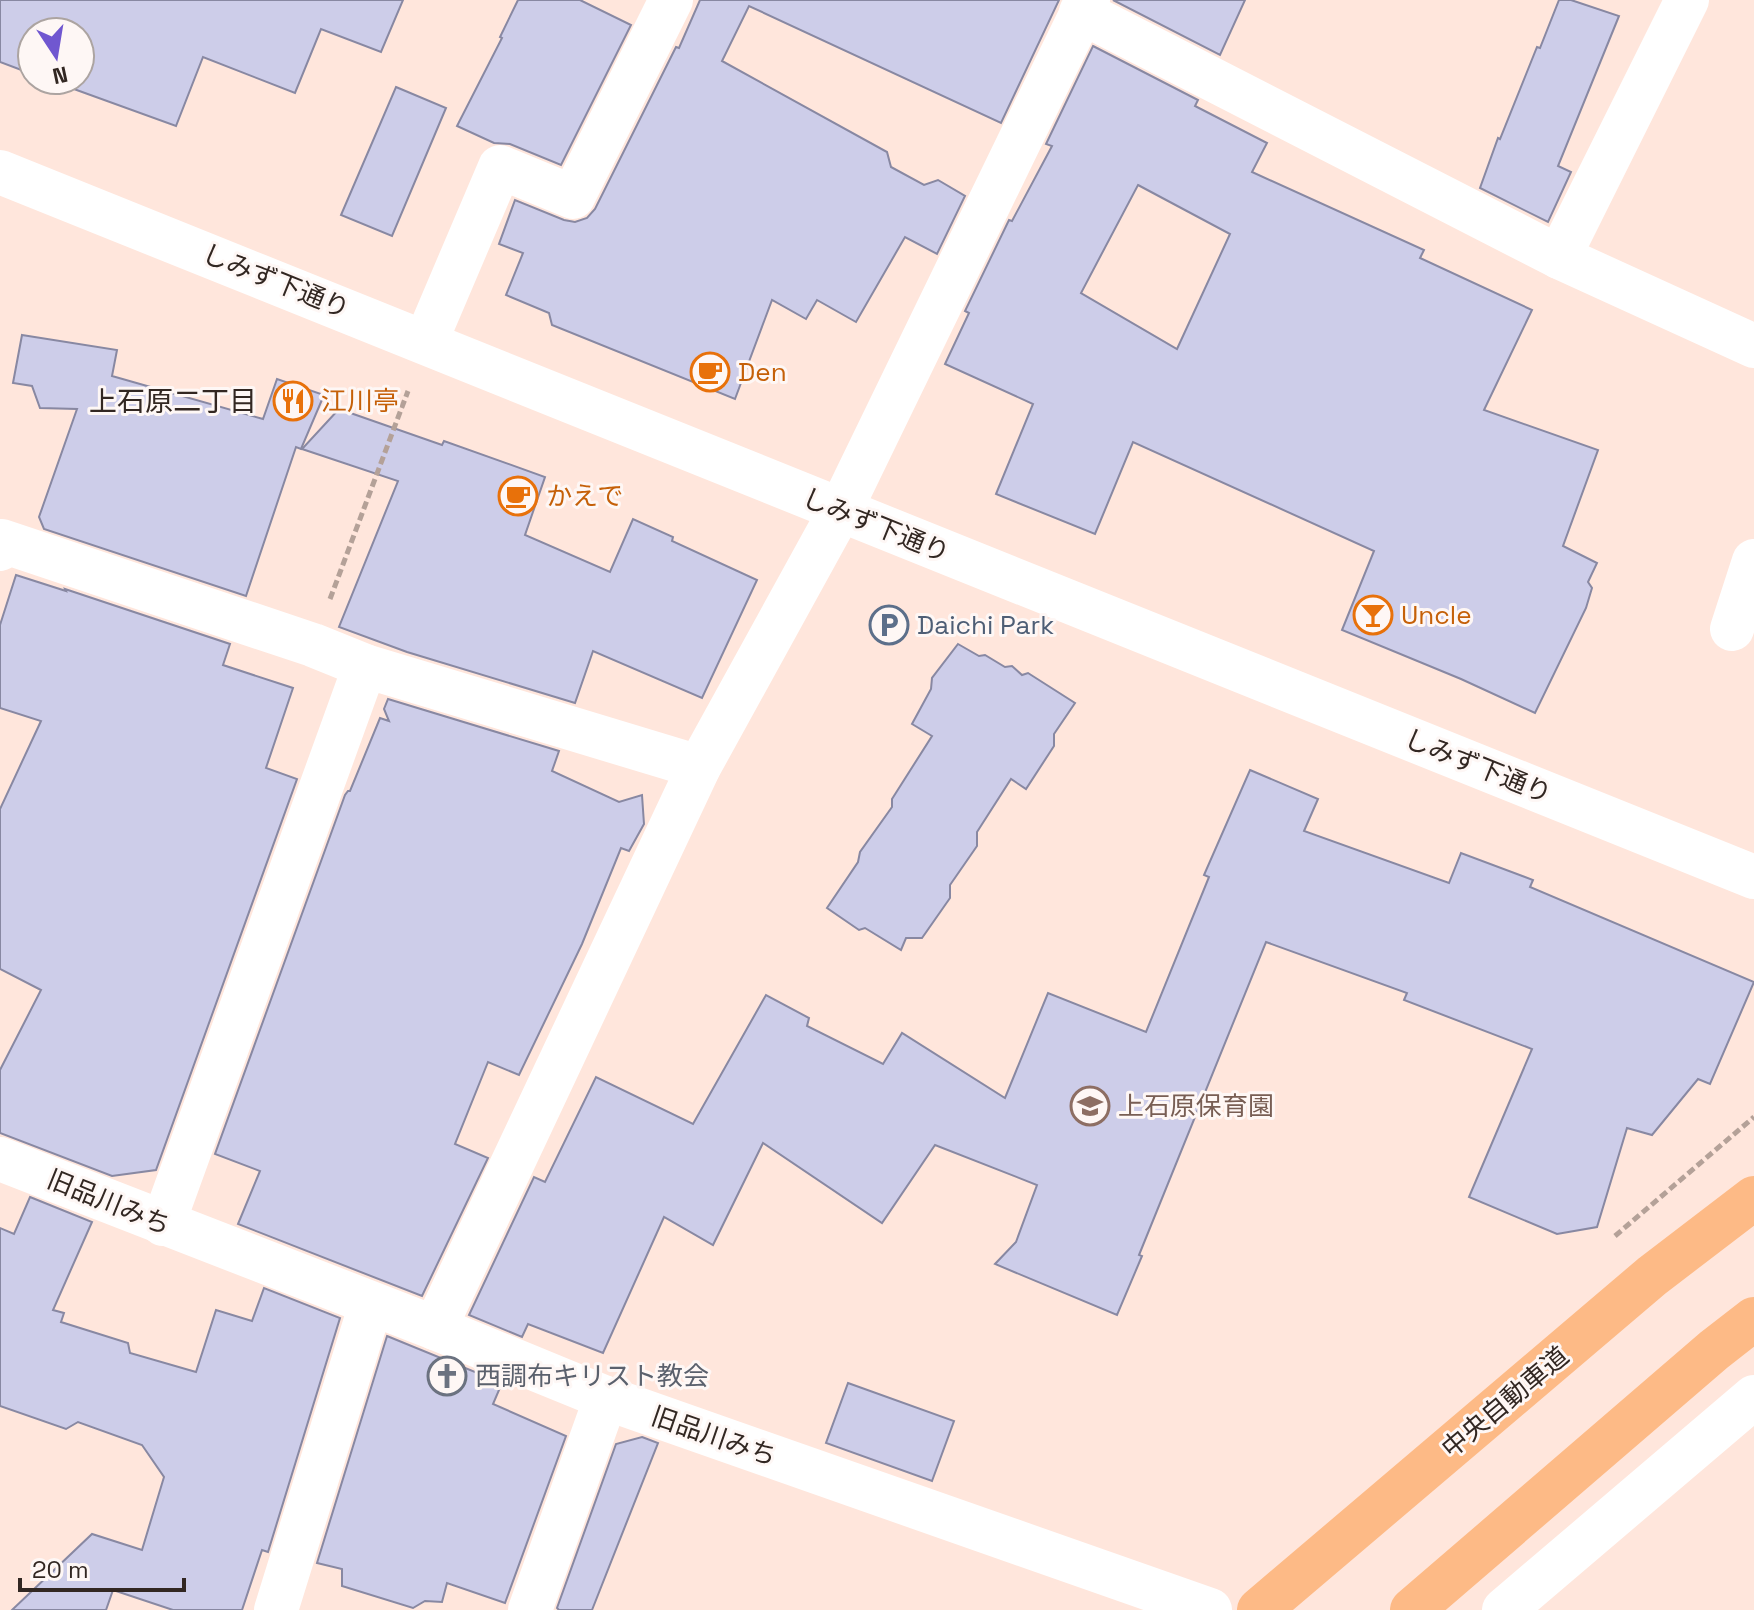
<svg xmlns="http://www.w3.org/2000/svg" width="1754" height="1610" font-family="'Space Grotesk','Noto Sans JP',sans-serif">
<rect width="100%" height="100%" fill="#ffe6dc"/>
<!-- building -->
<g fill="#cdcde9" stroke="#8888a2" stroke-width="2" fill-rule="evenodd">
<path d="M0,0H403L381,52L321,29L295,93L203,57L176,126L49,80H80V32H32V74L0,62Z"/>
<path d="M518,0H580L631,25L561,165L510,144L494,143L457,126L502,38L500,37Z"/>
<path d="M700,0H1059L1001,123L749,6L722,61L887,152L891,167L924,185L938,180L965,196L937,254L905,237L856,322L817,300L806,319L772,300L735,399L552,325L549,313L506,295L523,253L499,244L515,200L564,220L575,222L587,218L595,209L676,47L679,48Z"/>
<path d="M1113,0H1245L1220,55Z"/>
<path d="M1559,0H1571L1619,16L1558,166L1571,172L1548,222L1480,188L1498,138L1500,139L1537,47L1540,48Z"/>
<path d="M1093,46L1198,100L1195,106L1267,143L1252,172L1424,250L1420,258L1532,310L1484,410L1598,450L1563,546L1597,563L1588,582L1592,588L1586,608L1535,713L1461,679L1342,630L1374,551L1133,442L1095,534L996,494L1033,404L945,364L969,313L965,311L1009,220L1012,221L1052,146L1046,144ZM1138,185L1230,234L1177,349L1081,293Z"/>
<path d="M396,87L446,108L392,236L341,215Z"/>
<path d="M22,335L117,350L112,376L263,419L277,379L324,395L301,449L296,447L246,596L44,529L39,517L77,409L40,408L32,386L13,383Z"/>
<path d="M339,409L442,445L444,441L545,477L525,535L610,572L633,519L673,537L672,541L757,580L702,698L593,651L575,703L407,652L339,627L398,481L302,449Z"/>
<path d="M16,575L66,591L65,589L230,644L223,665L293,688L266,768L297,779L156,1170L112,1176L0,1133V1070L41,990L0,969V809L41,721L0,708V625Z"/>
<path d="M958,644L979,656L985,655L1005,667L1012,666L1022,675L1028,673L1075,703L1054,734V746L1026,789L1011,779L977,832V846L950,885V898L922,938H906L901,950L865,928L859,930L827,908L858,862L860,852L892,807V799L932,736L912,724L931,689L932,678Z"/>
<path d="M388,699L559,751L552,771L619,802L642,795L644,824L629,851L621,848L582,944L519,1075L488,1062L455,1144L488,1158L422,1296L238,1224L260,1171L215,1154L345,795L348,791H350L380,718L389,721L384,709Z"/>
<path d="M1250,770L1318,799L1304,831L1449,883L1461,853L1533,880L1530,887L1754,982L1710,1084L1698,1079L1652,1135L1627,1128L1597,1227L1557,1234L1469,1197L1532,1049L1404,1000L1407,993L1266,942L1139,1255L1142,1256L1117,1315L995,1264L1016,1242L1037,1185L935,1145L882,1223L763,1143L713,1245L664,1217L603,1353L528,1324L522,1337L469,1315L534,1177L545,1182L596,1077L693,1124L766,995L809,1018L807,1026L883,1064L902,1033L1005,1098L1048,993L1146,1032L1209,877L1204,875Z"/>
<path d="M30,1197L92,1222L53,1310L64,1313L61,1322L128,1343L130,1353L196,1372L216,1310L252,1321L264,1288L340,1318L268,1552L262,1550L242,1610H173L113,1590L106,1610H12L92,1534L142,1550L164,1477L142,1445L78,1422L66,1429L0,1406V1228L14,1234Z"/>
<path d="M387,1336L502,1383L493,1404L566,1436L505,1603L447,1583L442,1602L425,1601L413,1608L342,1586V1569L317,1563Z"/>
<path d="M848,1383L954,1421L932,1481L826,1443Z"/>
<path d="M642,1437L658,1443L592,1610H559L557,1608L616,1444Z"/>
</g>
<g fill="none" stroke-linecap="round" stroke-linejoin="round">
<!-- path -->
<g stroke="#b4a198" stroke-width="5" stroke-dasharray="8 4" stroke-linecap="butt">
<path d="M330,599L408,391"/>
<path d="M1615,1236L1754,1117"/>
</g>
<!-- minor -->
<g stroke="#fff" stroke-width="44">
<path d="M1081,12L1559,257L1754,346"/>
<path d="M0,172L1754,877"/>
<path d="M1559,257L1687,0"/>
<path d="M426,341L500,167L573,197L671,0"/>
<path d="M0,549L2,541L313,645L365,666"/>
<path d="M1732,629L1754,561"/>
<path d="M0,1159L435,1328L606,1398L1210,1610"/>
<path d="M163,1224L365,666L699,767"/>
<path d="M435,1328L699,767L840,511L1088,0"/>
<path d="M276,1610L371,1304"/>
<path d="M530,1610L606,1398"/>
<path d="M1504,1610L1754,1397"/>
</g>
<!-- highway -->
<g stroke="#fdba86" stroke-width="44">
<path d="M1259,1610L1652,1276L1754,1198"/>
<path d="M1412,1610L1714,1350L1754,1319"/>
</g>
</g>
<!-- icons -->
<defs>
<g id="cafe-ring" transform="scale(2)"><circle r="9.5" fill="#fef7f5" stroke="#e8710a" stroke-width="1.5"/><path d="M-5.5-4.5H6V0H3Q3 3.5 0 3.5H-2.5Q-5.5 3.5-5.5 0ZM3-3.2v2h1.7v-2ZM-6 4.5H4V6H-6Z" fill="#e8710a"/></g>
<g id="restaurant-ring" transform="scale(2)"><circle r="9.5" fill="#fef7f5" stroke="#e8710a" stroke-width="1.5"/><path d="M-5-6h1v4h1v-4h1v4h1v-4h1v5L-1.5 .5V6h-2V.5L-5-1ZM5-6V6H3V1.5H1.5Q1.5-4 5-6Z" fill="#e8710a"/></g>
<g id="bar-ring" transform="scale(2)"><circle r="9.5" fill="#fef7f5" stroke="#e8710a" stroke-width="1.5"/><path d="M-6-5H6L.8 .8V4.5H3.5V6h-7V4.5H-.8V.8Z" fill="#e8710a"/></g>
<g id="parking-ring" transform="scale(2)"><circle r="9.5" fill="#fef7f5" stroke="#5c6f8a" stroke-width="1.5"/><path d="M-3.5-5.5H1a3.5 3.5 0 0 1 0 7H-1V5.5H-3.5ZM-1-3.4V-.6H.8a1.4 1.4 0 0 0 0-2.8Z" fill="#5c6f8a"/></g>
<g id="school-ring" transform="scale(2)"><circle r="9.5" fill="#fef7f5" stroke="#8d6e63" stroke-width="1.5"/><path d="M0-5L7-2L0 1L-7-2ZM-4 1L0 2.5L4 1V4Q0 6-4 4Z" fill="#8d6e63"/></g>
<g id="church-ring" transform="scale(2)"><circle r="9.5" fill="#fef7f5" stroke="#6b7280" stroke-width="1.5"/><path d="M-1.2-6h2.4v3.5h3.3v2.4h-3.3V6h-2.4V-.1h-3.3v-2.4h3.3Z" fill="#6b7280"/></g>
</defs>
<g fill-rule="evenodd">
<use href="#cafe-ring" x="710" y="372"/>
<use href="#restaurant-ring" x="293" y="401"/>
<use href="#cafe-ring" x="518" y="496"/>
<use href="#bar-ring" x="1373" y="615"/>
<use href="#parking-ring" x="889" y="625"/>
<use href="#school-ring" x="1090" y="1106"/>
<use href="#church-ring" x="447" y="1376"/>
</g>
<g text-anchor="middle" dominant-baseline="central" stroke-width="6" stroke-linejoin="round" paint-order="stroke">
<!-- street labels -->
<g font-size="26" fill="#322722" stroke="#fef7f5">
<text transform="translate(276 281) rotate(22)">しみず下通り</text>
<text transform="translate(876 525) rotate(22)">しみず下通り</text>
<text transform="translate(1478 766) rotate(22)">しみず下通り</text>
<text transform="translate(109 1202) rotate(22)">旧品川みち</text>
<text transform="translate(1505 1402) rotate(-40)">中央自動車道</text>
<text transform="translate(714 1436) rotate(19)">旧品川みち</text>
</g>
<!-- food labels -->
<g font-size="26" fill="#c56008" stroke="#fef7f5" text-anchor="start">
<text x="738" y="372">Den</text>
<text x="321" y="401">江川亭</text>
<text x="546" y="496">かえで</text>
<text x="1401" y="615">Uncle</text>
</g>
<!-- service labels -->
<g font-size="26" fill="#4e5e75" stroke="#fef7f5" text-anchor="start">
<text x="917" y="625">Daichi Park</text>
</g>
<!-- education labels -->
<g font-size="26" fill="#785e54" stroke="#fef7f5" text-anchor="start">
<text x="1118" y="1106">上石原保育園</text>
</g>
<!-- worship labels -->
<g font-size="26" fill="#5b616d" stroke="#fef7f5" text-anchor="start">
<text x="475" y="1376">西調布キリスト教会</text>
</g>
<!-- neighbourhood labels -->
<g font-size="28" fill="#322722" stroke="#fef7f5">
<text x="173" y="401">上石原二丁目</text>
</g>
</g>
<!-- north arrow -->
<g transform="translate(56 56) rotate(168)"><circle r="38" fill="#fef7f5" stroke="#aca4a1" stroke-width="2"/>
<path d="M0-6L14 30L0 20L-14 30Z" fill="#7057d0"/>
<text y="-12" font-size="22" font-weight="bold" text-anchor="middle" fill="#322722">N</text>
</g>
<!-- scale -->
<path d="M20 1578v12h164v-12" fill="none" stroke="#322722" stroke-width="4"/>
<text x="32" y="1578" font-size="24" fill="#322722" stroke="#fef7f5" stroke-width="6" paint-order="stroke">20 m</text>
</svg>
